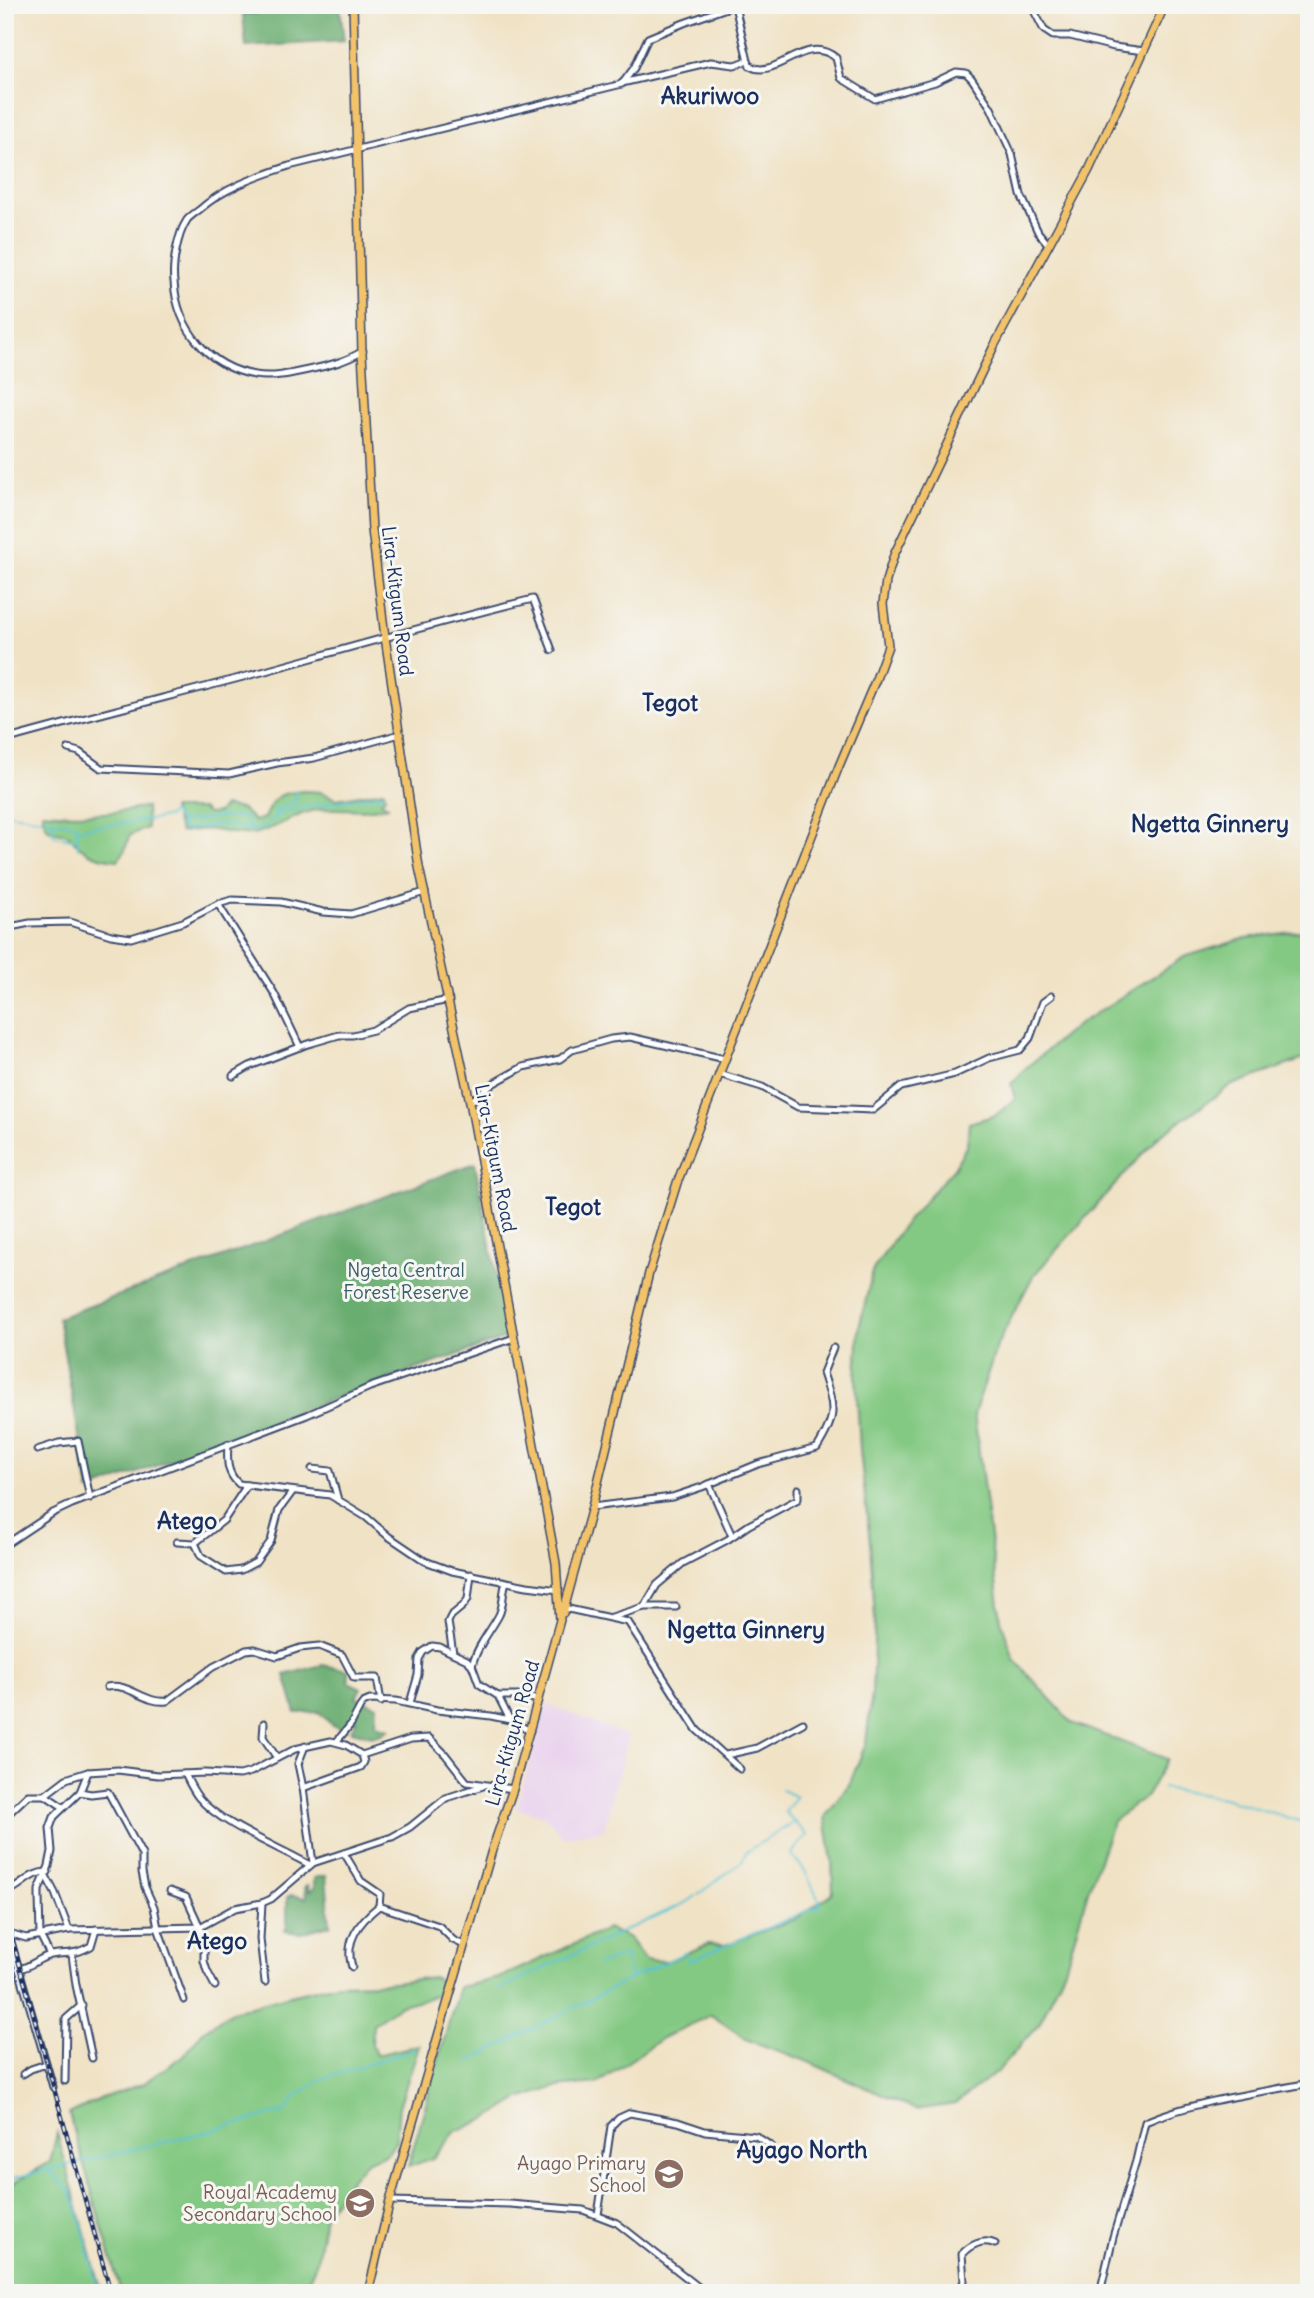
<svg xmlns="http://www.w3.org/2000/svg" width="1314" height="2298" font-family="Delius,sans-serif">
<rect width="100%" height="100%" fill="#f6f6f2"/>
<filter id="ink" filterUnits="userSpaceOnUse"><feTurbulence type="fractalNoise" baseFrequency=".0143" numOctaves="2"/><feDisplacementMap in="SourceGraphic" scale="14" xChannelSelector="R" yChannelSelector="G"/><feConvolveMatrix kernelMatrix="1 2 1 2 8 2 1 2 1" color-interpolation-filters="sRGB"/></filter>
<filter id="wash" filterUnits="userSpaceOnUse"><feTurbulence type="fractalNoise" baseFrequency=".00686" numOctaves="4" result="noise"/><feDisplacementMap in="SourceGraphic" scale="28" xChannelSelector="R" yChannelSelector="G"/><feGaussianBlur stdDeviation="1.57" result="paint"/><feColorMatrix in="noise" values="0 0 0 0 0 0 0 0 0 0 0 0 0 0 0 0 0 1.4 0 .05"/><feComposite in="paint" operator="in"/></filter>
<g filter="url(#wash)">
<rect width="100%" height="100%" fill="#f0e2c5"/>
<!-- built -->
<path fill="#e9d1ed" d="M547,1704L628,1736L604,1830L563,1837L546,1817L516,1808Z"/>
<!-- green -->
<g fill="#84c983" stroke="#507c70" stroke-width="2">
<path d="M304,791L321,792L336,799L384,791L385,797L381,802L388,806C361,814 343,806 317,810C294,813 275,831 251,834C237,835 226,832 213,830C203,828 190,831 180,832L172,809H202L208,814L218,813L224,806L242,809L254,821L264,818C274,795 279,793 304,791Z"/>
<path d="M146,807L147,828L130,835L124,852L118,860C97,858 82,853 69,835C50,829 46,835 42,812C78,815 110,815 146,807Z"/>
<path d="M1309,930V1057L1230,1086L1159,1136L1033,1276L998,1343L974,1414L1001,1620L1014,1659L1072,1723L1167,1759L1146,1796L1113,1821L1088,1891L1065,1969L1039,2024L998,2071L955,2104L916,2110L804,2060L748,2040L711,2015L662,2038L598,2083L556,2087L520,2099L486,2119L456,2131L433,2158L408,2167L459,1987L499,1978L607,1929L628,1937L645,1960L668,1961L708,1944L725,1945L795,1919L833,1893L832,1861L825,1817L850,1783L866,1743L872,1693L875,1618L870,1543L860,1450L856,1376L859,1328L873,1270L905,1223L954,1168L967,1145L969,1123L996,1115L1015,1099L1011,1084L1027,1067L1076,1026L1184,957L1246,938Z"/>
<path d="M433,1977L444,1983L435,1996L398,2006L373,2024L372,2045L376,2055L419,2045L399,2107L396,2141L388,2153L366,2162L343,2188L325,2215L317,2261L310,2277L299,2293H121L69,2114L102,2098L142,2084L183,2056L203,2031L233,2011L286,1996L336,1984L385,1983Z"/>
<path d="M57,2133L102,2293H5V2188L50,2162Z"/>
</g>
<!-- forest -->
<g fill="#6bad71" stroke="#436e68" stroke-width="2">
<path d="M340,7L344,41L246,47L243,14Z"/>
<path d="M475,1163L508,1337L340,1396L89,1491L58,1318Z"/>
<path d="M322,1665L348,1670L349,1682L361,1688L356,1697L377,1706L376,1725L389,1729C374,1741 368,1734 351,1731L356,1720L352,1719L346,1730L332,1725L319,1712L296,1713L285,1675Z"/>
<path d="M326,1876L330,1925L300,1933L285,1931L287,1925V1897L291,1895L306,1898L305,1886L308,1885L309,1891L314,1889V1878Z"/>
</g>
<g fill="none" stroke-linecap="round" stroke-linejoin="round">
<!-- stream -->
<g stroke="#59c3d5" stroke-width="2">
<path d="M5,813L75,824L77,829L155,819L169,816L172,812L179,822L220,817H244L250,828"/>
<path d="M275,816V811L296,800V791"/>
<path d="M52,821L54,836L78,840"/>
<path d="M179,822L183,830L213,825H229L255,830L264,827L279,814L294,809L383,794"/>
<path d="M77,829L78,848"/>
<path d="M1162,1788L1223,1798L1309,1824"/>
<path d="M598,1965L625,1955L631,1978L685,1953L689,1961L821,1905L805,1871L791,1854L807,1835L785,1812L796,1797L782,1790"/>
<path d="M499,1989L689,1901L742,1862L746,1852L794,1822"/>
<path d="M468,2062L630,1979"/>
<path d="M46,2170L55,2175L69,2190L76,2204L100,2293"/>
<path d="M5,2180L206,2132L286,2111L296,2096L319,2080L415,2049"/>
</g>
</g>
</g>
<g filter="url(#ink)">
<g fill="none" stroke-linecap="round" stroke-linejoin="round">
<!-- minor casing -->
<g stroke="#3b4a6d" stroke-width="9">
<g id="minor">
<path d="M1031,5L1044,30L1053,36H1070L1114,47L1144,51"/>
<path d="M735,6L748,61L750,66C776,81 805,32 836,58L841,78L875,99L935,82L956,72L966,73L972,79L991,108L1012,154L1021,195L1038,232L1048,244"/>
<path d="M622,83L711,62L734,65L748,61"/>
<path d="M363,351C345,362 327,366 308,370C290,374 272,378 255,375C208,367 177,328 174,282C172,266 177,235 187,220C189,217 195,213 199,210C225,187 257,177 289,166L622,84L634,68L648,38L684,23L735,5"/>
<path d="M5,740C90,716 176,695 262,672C352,647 442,621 533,599L552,650"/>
<path d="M68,749L79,752L101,768L229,774L277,763L314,758L400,734"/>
<path d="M218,904L274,993L300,1047"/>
<path d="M5,928L30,923L70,922L111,935L131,938L183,922L218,904L232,900L281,902L323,912L351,914L425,892"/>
<path d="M719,1074L762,1087L798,1107L873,1110L901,1087L955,1074L989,1058L1020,1050L1030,1038L1043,1002L1051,996"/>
<path d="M233,1076L250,1066L305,1045L339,1035H353L373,1030L409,1008L449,1000"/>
<path d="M470,1102L494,1083L523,1067L560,1059L572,1050L611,1039L630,1037L725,1059"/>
<path d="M228,1444C227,1459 226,1473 239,1484L330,1495L366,1517L388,1536L425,1561L452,1571L527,1586L559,1590"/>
<path d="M37,1450L59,1443L78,1441L90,1498"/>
<path d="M312,1469L330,1471L338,1500"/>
<path d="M709,1484L732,1536"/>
<path d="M592,1507L672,1497L702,1487L758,1464L817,1448C837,1415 835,1409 823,1373L833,1348"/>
<path d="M177,1542L195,1543L224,1520L247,1485"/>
<path d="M195,1543L201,1556L226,1572L241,1570L256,1562L271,1541L279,1510L293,1491"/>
<path d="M5,1545L53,1513L72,1504L307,1415L370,1387L514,1338"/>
<path d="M644,1607L657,1585L683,1563L727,1540L749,1525L798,1499V1489"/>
<path d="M564,1608L628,1622L697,1730L740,1769"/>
<path d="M612,1617L644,1607H676"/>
<path d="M453,1653L448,1622L451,1616L463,1606L468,1599L471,1574"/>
<path d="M472,1665C477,1646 490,1632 499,1615C504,1605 502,1593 506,1582"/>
<path d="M107,1687C129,1682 144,1704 167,1701L213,1667L246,1650L255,1649L277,1656L300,1648L319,1646L342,1655L354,1678H377L381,1702"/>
<path d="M498,1696H524L537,1700"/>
<path d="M410,1703L418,1675L419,1659L423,1652L432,1646L440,1647L467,1660L472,1665L479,1684L498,1696L510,1720"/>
<path d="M264,1723L263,1737L277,1758"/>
<path d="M337,1741L351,1724L360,1707L363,1703L370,1700L396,1701L437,1710L491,1716L510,1720L530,1731"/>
<path d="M726,1755L757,1748L803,1723"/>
<path d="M185,1774C189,1782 193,1791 199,1798C220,1824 279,1847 310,1865"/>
<path d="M303,1788L298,1764L305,1746"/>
<path d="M80,1792L91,1794L108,1792L142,1855V1872L145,1887L154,1907L158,1928L184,2000"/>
<path d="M45,1795L63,1807"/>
<path d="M5,1817L28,1795H45L66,1779L88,1772L118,1770L158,1775L205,1773L240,1775L251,1772L295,1749L331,1741L346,1745L362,1755L411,1739L429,1738L445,1754L467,1782L513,1789"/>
<path d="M344,1853L361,1881L380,1894L379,1906C359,1922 344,1941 352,1967"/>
<path d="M313,1863L303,1788L361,1767L364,1762L362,1755"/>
<path d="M46,1876L55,1893L69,1930L200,1927L235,1908L262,1903L271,1899L313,1863L392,1837L410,1827L446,1798L483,1786"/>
<path d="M170,1891L186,1897L200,1927L204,1940V1961L207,1971L215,1986"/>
<path d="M5,1893C21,1887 31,1871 48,1872"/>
<path d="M262,1903L260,1939L265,1982"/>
<path d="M379,1906L439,1926L453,1940L464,1945"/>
<path d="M5,1921L53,2087"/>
<path d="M9,1933L26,1938L69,1930"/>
<path d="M50,1955L40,1935L39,1897V1890L49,1866L52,1851L50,1828L54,1817L80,1792L88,1772"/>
<path d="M72,1955L76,1985L92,2058"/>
<path d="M19,1969C31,1967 40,1957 51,1955C70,1952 72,1956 91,1946L96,1929"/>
<path d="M23,2074L31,2069L46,2064"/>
<path d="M65,2081L66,2019L82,2005"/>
<path d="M390,2201L510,2204L583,2210L617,2223L706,2293"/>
<path d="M598,2215L611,2126L619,2118L630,2113L678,2122L705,2131L756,2136L771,2146"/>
<path d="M958,2293L964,2281L962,2254C970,2245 984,2238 995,2244"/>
<path d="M1100,2293L1113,2237L1136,2161L1145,2122C1197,2100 1254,2094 1309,2083"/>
</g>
</g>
<!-- major casing -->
<g stroke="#3b4a6d" stroke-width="10">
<g id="major">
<path d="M353,5L362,353L372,530L385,637L419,867L470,1102L556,1563L560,1620L513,1789L492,1850L390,2201L368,2293"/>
<path d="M563,1613L592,1507L649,1273L677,1183L839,766L876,679L888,646L883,604L886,581L894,555L994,346L1089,170L1165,5"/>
</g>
</g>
<!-- minor -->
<use href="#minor" stroke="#fff" stroke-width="5"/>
<!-- major -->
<use href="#major" stroke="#f2c36a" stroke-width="7"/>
<!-- rail casing -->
<g stroke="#1b2f5e" stroke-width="4.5">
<path id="rail" d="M5,1913L111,2293"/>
</g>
<!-- rail -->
<use href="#rail" stroke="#f6f6f2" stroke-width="2" stroke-dasharray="5" stroke-linecap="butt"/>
</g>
</g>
<!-- icons -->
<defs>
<g id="school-disc" transform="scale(1.575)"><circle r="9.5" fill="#8d6e63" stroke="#f6f6f2"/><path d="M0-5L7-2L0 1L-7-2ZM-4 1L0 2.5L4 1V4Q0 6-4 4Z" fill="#fff"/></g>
</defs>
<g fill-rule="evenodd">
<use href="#school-disc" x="669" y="2174"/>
<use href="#school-disc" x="360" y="2203"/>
</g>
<g text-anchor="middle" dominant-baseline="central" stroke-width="6" stroke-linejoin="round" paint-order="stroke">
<!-- street labels -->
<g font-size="19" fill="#1b2f5e" stroke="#f6f6f2">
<text transform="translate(398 601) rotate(83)">Lira-Kitgum Road</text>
<text transform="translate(496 1158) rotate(79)">Lira-Kitgum Road</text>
<text transform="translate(512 1733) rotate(-74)">Lira-Kitgum Road</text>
</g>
<!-- park labels -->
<g font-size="19" fill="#3a5d69" stroke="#f6f6f2">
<text x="406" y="1270">Ngeta Central<tspan x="406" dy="22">Forest Reserve</tspan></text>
</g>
<!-- education labels -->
<g font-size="19" fill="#785e54" stroke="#f6f6f2" text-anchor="end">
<text x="646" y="2163">Ayago Primary<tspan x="646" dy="22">School</tspan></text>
<text x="337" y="2192">Royal Academy<tspan x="337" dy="22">Secondary School</tspan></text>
</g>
<!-- quarter labels -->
<g font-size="23" font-weight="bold" fill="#1b2f5e" stroke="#f6f6f2">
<text x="710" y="95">Akuriwoo</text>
<text x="670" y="702">Tegot</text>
<text x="1210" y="823">Ngetta Ginnery</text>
<text x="573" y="1206">Tegot</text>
<text x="187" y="1520">Atego</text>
<text x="746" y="1629">Ngetta Ginnery</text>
<text x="217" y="1940">Atego</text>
<text x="802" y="2149">Ayago North</text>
</g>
</g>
<!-- margin -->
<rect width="1314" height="2298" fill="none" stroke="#f6f6f2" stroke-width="28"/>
</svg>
